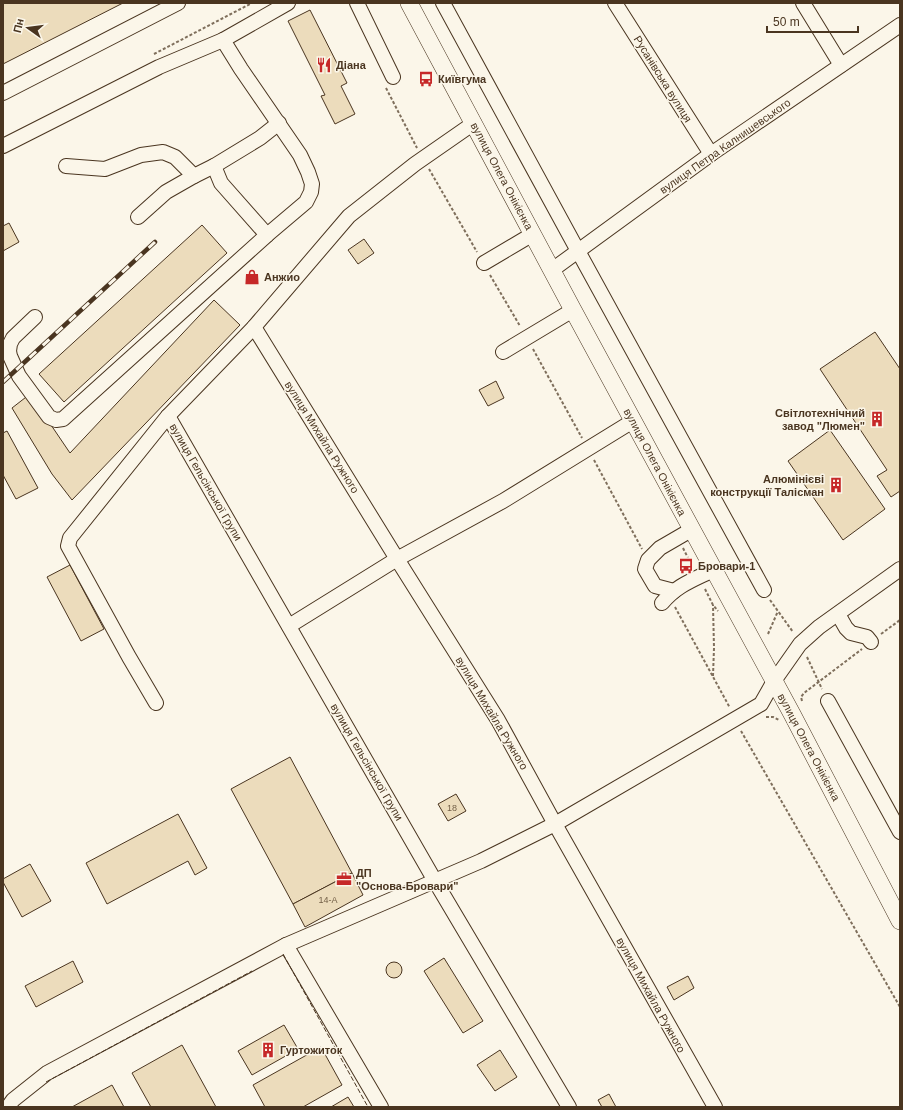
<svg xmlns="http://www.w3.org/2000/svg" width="903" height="1110" font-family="Helvetica,sans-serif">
<rect width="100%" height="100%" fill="#fbf6e9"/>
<!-- building -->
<g fill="#ecdcbc" stroke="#4a3520">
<path d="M3,3H123L3,64Z"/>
<path d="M310,10L347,83L341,86L355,114L335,124L321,96L325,95L288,21Z"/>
<path d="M9,223L19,242L3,251V226Z"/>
<path d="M202,225L227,253L64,402L39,374Z"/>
<path d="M364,239L374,253L358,264L348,250Z"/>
<path d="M214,300L240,325L72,500L52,474L12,408L30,394L70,453Z"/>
<path d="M875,332L900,369V491L891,497L877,476L887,470L820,369Z"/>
<path d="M496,381L504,398L488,406L479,390Z"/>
<path d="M830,430L885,509L843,540L788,461Z"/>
<path d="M7,431L38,488L16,499L3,475V433Z"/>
<path d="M70,565L104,629L81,641L47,577Z"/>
<path d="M290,757L352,873L293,904L231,789Z"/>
<path d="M456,794L466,811L448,821L438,804Z"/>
<path d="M178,814L207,868L195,875L188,861L107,904L86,863Z"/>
<path d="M30,864L51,901L22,917L3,882V879Z"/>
<path d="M352,873L363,895L305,927L293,904Z"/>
<path d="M444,958L483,1021L463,1033L424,971Z"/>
<path d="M73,961L83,982L36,1007L25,986Z"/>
<circle cx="394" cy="970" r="8"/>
<path d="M688,976L694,988L674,1000L667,987Z"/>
<path d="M284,1025L298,1049L252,1075L238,1051Z"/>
<path d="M182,1045L216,1107H151L132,1073Z"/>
<path d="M321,1047L342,1085L303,1107H265L253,1085Z"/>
<path d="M500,1050L517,1077L495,1091L477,1065Z"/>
<path d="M112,1085L124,1107H72Z"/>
<path d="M609,1094L616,1107H602L598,1100Z"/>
<path d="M348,1097L354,1107H331Z"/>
</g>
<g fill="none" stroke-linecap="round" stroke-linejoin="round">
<!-- minor casing -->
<g stroke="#4a3520" stroke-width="16">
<g id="minor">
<path d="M357,3L393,77"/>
<path d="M443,3L578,251L764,590"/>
<path d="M615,3L711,154"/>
<path d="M803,3L841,65"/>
<path d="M3,93L178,3"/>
<path d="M3,146L159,67L223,40L288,3"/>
<path d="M66,166L105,169L141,155L163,152L175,157L194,176"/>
<path d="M214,166L221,183L267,235"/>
<path d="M138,217L166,192L194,176L214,166L260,138L279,123"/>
<path d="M484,263L533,234"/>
<path d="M552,270L711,154L900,25"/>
<path d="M35,317L13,338L10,344L9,351L10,356L19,376L49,417L56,420L63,419L267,235L306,202L311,192L312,184L308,172L300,155L241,69L223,40"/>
<path d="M254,327L397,559L498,720L555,824L715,1107"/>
<path d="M503,352L573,310"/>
<path d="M168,416L435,881L569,1107"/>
<path d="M674,591L655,586L645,569L648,560L660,548L691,530"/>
<path d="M662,603C677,585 693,580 713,570"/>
<path d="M838,614L846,628L851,633L867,637L871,642"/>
<path d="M289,626L397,559L503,501L633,421"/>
<path d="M828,701L900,832"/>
<path d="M156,703L129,657L68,546L70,538L168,416L254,327L349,216L415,164L474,123"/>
<path d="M286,945L381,1107"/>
<path d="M8,1107L13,1100L47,1073L286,945L481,861L555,824L761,704L774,681L800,644L819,627L900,569"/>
</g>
</g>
<!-- major casing -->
<g stroke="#4a3520" stroke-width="18">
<path id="major" d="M409,3L573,310L792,714L900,921"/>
</g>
<!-- path -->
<g stroke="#7f6f5c" stroke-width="2" stroke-dasharray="3 2" stroke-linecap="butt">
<path d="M154,54L252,3"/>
<path d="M386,88L417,148"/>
<path d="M429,169L477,252"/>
<path d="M490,275L520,326"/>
<path d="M533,349L582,438"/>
<path d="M594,460L642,549"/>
<path d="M683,548L692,566"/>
<path d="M705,589L713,605L718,611"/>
<path d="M770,600L793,632"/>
<path d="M675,607L730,708"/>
<path d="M768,634L778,611"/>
<path d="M881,634L900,620"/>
<path d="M807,657L822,689"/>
<path d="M713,676L714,648L713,605"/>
<path d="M802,701L801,697L804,693L862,649"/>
<path d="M766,717H773L779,720"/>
<path d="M741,731L900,1007"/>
</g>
<!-- minor -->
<use href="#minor" stroke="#fbf6e9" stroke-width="14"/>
<!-- major -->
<use href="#major" stroke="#fbf6e9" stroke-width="17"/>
<!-- rail casing -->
<g stroke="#4a3520" stroke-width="4.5">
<path id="rail" d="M3,382L155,242"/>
</g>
<!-- rail -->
<use href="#rail" stroke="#fbf6e9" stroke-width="3" stroke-dasharray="9" stroke-linecap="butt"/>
<!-- fence -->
<g stroke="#4a3520" stroke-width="1" stroke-dasharray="5 2" stroke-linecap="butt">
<path d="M283,954L368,1107"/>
<path d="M46,1082L252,971"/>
</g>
</g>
<!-- icons -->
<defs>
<g id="restaurant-bare" transform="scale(1.2)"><path d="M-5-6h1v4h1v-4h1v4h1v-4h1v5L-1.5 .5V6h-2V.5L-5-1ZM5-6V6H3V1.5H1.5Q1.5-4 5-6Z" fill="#c62828" stroke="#fbf6e9" stroke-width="2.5" paint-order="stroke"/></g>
<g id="bus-bare" transform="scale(1.2)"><path d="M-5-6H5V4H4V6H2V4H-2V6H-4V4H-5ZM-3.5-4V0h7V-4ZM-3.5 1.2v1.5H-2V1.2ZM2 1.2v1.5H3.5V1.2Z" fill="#c62828" stroke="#fbf6e9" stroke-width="2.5" paint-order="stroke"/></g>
<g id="shop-bare" transform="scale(1.2)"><path d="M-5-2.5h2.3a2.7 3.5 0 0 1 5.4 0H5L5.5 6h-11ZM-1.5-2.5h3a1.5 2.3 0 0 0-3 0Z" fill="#c62828" stroke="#fbf6e9" stroke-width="2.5" paint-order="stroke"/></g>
<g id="building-bare" transform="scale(1.2)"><path d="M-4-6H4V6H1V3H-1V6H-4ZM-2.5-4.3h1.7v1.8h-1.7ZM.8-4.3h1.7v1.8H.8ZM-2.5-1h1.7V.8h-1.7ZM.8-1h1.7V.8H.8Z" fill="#c62828" stroke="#fbf6e9" stroke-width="2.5" paint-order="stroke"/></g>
<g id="office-bare" transform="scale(1.2)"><path d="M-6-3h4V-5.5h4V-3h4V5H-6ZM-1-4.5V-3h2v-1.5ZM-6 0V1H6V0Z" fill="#c62828" stroke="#fbf6e9" stroke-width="2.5" paint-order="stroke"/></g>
</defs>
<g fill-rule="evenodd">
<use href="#restaurant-bare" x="324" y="65"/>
<use href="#bus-bare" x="426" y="79"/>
<use href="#shop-bare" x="252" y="277"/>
<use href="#building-bare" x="877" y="419"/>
<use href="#building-bare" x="836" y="485"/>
<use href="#bus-bare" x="686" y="566"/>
<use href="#office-bare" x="344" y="879"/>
<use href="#building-bare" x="268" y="1050"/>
</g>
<g text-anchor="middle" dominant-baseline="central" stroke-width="3" stroke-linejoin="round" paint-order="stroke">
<!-- number labels -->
<g font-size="9" fill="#725f47">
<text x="452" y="808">18</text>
<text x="328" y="900">14-А</text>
</g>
<!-- poi labels -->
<g font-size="11" font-weight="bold" fill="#4a3520" stroke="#fbf6e9" text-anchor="start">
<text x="336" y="65">Діана</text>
<text x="438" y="79">Київгума</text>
<text x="264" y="277">Анжио</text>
<text x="865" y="413" text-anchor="end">Світлотехнічний<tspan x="865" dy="13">завод "Люмен"</tspan></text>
<text x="824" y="479" text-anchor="end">Алюмінієві<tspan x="824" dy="13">конструкції Талісман</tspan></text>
<text x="698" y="566">Бровари-1</text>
<text x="356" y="873">ДП<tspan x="356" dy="13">"Основа-Бровари"</tspan></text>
<text x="280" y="1050">Гуртожиток</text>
</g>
<!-- street labels -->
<g font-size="11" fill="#4a3520" stroke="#fbf6e9">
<text transform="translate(663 79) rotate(58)">Русанівська вулиця</text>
<text transform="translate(725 146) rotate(-35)">вулиця Петра Калнишевського</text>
<text transform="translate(502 176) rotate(62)">вулиця Олега Онікієнка</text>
<text transform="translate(322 437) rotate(58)">вулиця Михайла Ружного</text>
<text transform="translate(655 462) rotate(62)">вулиця Олега Онікієнка</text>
<text transform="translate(206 482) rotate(60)">вулиця Гельсінської Групи</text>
<text transform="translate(492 713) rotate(59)">вулиця Михайла Ружного</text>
<text transform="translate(809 747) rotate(62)">вулиця Олега Онікієнка</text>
<text transform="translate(367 762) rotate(60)">вулиця Гельсінської Групи</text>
<text transform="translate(651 995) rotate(61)">вулиця Михайла Ружного</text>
</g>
</g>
<!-- border -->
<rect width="903" height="1110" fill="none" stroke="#4a3520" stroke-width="8"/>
<!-- north arrow -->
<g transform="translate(28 28) rotate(284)" stroke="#fbf6e9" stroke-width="3" paint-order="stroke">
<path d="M0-3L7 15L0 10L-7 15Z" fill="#4a3520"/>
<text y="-6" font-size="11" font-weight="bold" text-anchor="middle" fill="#4a3520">Пн</text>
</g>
<!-- scale -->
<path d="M767 26v6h91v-6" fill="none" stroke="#4a3520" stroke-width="2"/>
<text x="773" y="26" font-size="12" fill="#4a3520" stroke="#fbf6e9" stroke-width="3" paint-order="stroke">50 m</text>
</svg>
